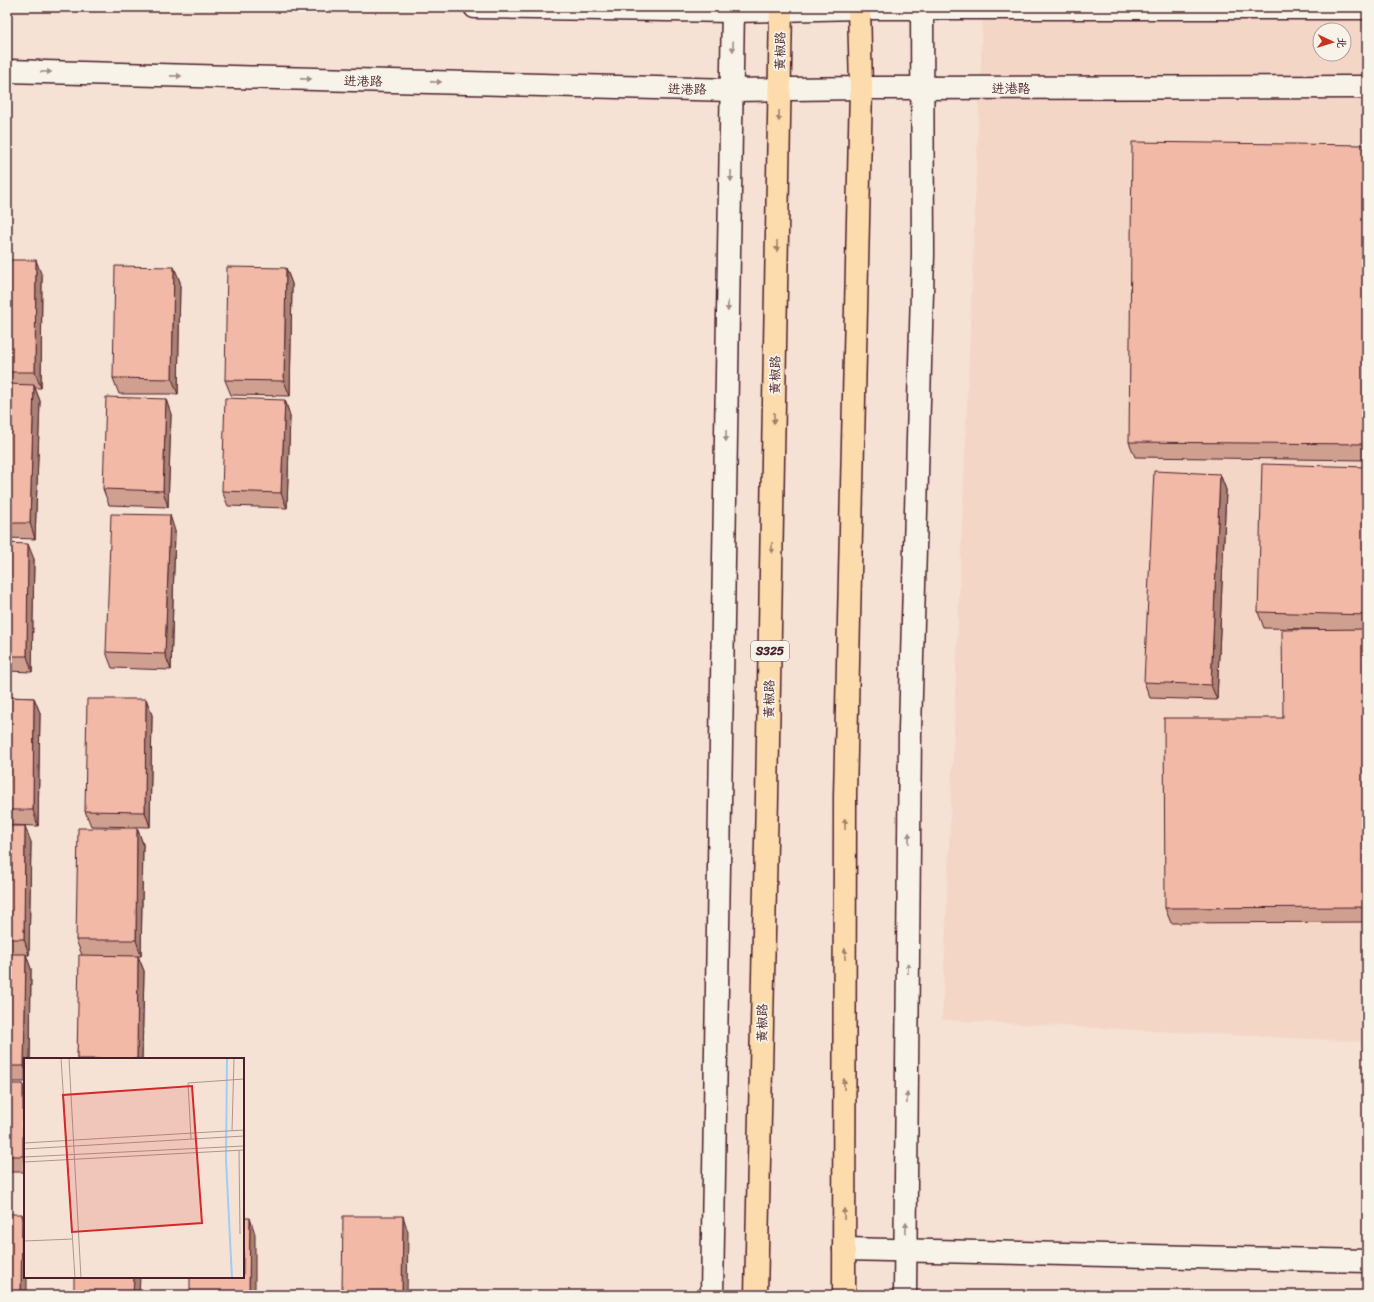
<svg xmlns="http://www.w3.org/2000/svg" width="1374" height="1302" font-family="Sriracha,'LXGW WenKai TC',sans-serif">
<rect width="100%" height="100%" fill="#f5e2d4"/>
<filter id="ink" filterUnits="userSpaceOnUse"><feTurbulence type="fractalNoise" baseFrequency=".025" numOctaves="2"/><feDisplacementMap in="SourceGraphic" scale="8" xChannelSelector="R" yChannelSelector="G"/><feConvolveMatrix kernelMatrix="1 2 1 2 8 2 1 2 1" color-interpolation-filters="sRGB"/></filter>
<g filter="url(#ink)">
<!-- built -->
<path fill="#f4d6c6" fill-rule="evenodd" d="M983,7H1367V1042L942,1020ZM1320,30H1344V54H1320Z"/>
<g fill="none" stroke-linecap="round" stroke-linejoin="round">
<!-- minor casing -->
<g stroke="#4a1f2b" stroke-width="25">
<path id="minor" d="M844,1249L1367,1261"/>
</g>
<!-- secondary casing -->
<g stroke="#4a1f2b" stroke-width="25">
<g id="secondary">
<path d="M475,7L733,11L859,8H1367"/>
<path d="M7,71L732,90L861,88L1367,87"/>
<path d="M712,1295L733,7"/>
<path d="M905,1295L910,730L923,255L922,7"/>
</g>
</g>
<!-- primary casing -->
<g stroke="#4a1f2b" stroke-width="25">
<g id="primary">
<path d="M756,1295L767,797L781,7"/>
<path d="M844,1295L845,796L861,88L859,7"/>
</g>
</g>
<!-- minor -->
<use href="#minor" stroke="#f7f3e8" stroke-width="22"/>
<!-- secondary -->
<use href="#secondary" stroke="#f7f3e8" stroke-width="22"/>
<!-- primary -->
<use href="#primary" stroke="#fcdcac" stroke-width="22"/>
</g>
<!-- wall -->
<g fill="#cf9f8f" stroke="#4a1f2b">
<path d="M1367,145V460L1135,457L1129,442Z"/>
<path d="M7,260L42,276L41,388H35L40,401L35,539L7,538Z"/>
<path d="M174,267L180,282L178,394H119L113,378Z"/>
<path d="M286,268L292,284L290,396L231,395L225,380Z"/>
<path d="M285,400L290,416L287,508L228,506L222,491Z"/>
<path d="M171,414L168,507L109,505L103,489Z"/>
<path d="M1367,467V922L1171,923L1165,908L1283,718L1320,629L1264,628L1258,612Z"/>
<path d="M1220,474L1226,490L1217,700L1150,698L1144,682Z"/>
<path d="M175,531L171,670L112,668L106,652Z"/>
<path d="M7,543L34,559L32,672L7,671Z"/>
<path d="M7,697L34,698L40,713L38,826L7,825Z"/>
<path d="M146,699L152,715L150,827L91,826L85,811Z"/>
<path d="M7,826L31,842L29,955H26L31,969L30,1059H25V1082H7Z"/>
<path d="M137,828L143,844L141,956H138L144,971L142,1059H77L82,955L76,940Z"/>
<path d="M7,1084L25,1090V1172H7Z"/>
</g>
<!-- shaded-wall -->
<g fill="#a98274" stroke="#4a1f2b">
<path d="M36,260L42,276L41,388L35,372Z"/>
<path d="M174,267L180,282L178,394L172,379Z"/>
<path d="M286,268L292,284L290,396L284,381Z"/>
<path d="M34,385L40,401L35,539L30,523Z"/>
<path d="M166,399L171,414L168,507L163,491Z"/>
<path d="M285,400L290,416L287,508L281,493Z"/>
<path d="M1220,474L1226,490L1217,700L1211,685Z"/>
<path d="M170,515L175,531L171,670L165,654Z"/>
<path d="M28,544L34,559L32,672L27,656Z"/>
<path d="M34,698L40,713L38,826L33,810Z"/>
<path d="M146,699L152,715L150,827L145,812Z"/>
<path d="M25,826L31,842L29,955L24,939Z"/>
<path d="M137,828L143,844L141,956L136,940Z"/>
<path d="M26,954L31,969L30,1059H25V1069L24,1066Z"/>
<path d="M138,956L144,971L142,1059H137Z"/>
<path d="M23,1084L25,1090V1163L23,1156Z"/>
<path d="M22,1214L25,1221V1277H27V1295H21Z"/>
<path d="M403,1216L408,1232L407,1295H402Z"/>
<path d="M250,1218L255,1234V1295H249Z"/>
<path d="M134,1277H140L139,1295H133Z"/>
</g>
<!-- building -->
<g fill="#f1b9a6" stroke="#4a1f2b">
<path d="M1132,142L1367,145V444L1129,442Z"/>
<path d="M7,260H36L35,372H7Z"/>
<path d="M115,266L174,267L172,379L113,378Z"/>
<path d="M227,267L286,268L284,381L225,380Z"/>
<path d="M7,384L34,385L30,523H7Z"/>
<path d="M106,397L166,399L163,491L103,489Z"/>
<path d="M225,398L285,400L281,493L222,491Z"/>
<path d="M1262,464L1367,467V615L1258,612Z"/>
<path d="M1154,471L1220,474L1211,685L1144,682Z"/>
<path d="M111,514L170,515L165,654L106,652Z"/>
<path d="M7,543L28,544L27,656H7Z"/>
<path d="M1367,629V907L1165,908L1164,718H1283L1282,630Z"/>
<path d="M7,697L34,698L33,810H7Z"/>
<path d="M87,699H146L145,812L85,811Z"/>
<path d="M7,826H25L24,939H7Z"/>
<path d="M78,828H137L136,940H76Z"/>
<path d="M7,954H26L24,1066H7Z"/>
<path d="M79,955L138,956L137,1059H77Z"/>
<rect x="7" y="1084" width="16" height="72"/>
<path d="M7,1214H22L21,1295H7Z"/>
<path d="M343,1216H403L402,1295H342Z"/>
<path d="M243,1218H250L249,1295H190V1277H243Z"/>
<path d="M74,1277H134L133,1295H74Z"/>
</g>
<!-- one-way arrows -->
<defs><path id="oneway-solid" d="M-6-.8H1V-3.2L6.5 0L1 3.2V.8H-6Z"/></defs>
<g fill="#a0898a">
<use href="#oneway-solid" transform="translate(733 46) rotate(91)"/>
<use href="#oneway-solid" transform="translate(46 72) rotate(1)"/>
<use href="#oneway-solid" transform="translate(176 76) rotate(1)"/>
<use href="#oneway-solid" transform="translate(306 79) rotate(1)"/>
<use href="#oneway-solid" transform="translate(436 82) rotate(1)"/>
<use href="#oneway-solid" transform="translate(731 176) rotate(91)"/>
<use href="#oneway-solid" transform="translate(728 306) rotate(91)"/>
<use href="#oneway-solid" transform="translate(726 436) rotate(91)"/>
<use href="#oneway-solid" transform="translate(909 838) rotate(-89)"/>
<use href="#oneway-solid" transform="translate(908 968) rotate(-89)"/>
<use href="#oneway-solid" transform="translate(907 1098) rotate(-89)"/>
<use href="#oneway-solid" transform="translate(906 1228) rotate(-89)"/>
</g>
<g fill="#a37e6c">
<use href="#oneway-solid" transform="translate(779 116) rotate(91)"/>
<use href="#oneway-solid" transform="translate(777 246) rotate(91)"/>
<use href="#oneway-solid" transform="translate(774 418) rotate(91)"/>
<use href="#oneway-solid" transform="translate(772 548) rotate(91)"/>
<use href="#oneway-solid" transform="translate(845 824) rotate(-90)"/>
<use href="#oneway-solid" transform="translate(845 954) rotate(-90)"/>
<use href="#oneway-solid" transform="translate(844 1084) rotate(-90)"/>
<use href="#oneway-solid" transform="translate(844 1214) rotate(-90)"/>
</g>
</g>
<g text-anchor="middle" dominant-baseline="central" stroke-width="3.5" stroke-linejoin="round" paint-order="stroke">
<!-- shield labels -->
<rect fill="#f7f3e8" stroke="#7e5f64" stroke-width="1" x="751" y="641" width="38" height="20" rx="3"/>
<g font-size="12" font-weight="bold" fill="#4a1f2b">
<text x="770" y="651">S325</text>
</g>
<!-- street labels -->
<g font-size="13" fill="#4a1f2b" stroke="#f7f3e8">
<text transform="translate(780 51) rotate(-89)">黄椒路</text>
<text transform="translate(363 81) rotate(1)">进港路</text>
<text x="1011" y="88">进港路</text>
<text transform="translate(687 89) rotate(1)">进港路</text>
<text transform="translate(775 375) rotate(-89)">黄椒路</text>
<text transform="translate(769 699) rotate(-89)">黄椒路</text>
<text transform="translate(762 1023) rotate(-89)">黄椒路</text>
</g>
</g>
<!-- overview -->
<g transform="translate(24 1058)">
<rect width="220" height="220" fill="#f5e2d4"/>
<path fill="none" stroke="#9dcef9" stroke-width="2" d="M203,0L202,102L208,220"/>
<path fill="none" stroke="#b19490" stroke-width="1" d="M37,0L51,220M45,0L57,220M208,73L210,0M167,81L164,25L220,21M0,85L220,72M0,91L220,78M215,92L216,176M0,99L220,88M0,104L220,92M0,183L49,181"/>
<path fill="#d62828" fill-opacity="0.15" stroke="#d62828" stroke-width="2" d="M168,28L178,165L48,174L39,37Z"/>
<rect width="220" height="220" fill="none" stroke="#4a1f2b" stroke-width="2"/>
</g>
<!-- margin -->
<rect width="1374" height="1302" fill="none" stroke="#f7f3e8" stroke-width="24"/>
<rect x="12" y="12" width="1350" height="1278" fill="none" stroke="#4a1f2b" stroke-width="1.5" filter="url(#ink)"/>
<!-- north arrow -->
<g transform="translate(1332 42) rotate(94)"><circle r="19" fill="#f7f3e8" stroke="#b29e9c"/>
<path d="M0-3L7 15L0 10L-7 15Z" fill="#c8321e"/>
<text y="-6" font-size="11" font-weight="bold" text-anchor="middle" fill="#4a1f2b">北</text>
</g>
</svg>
